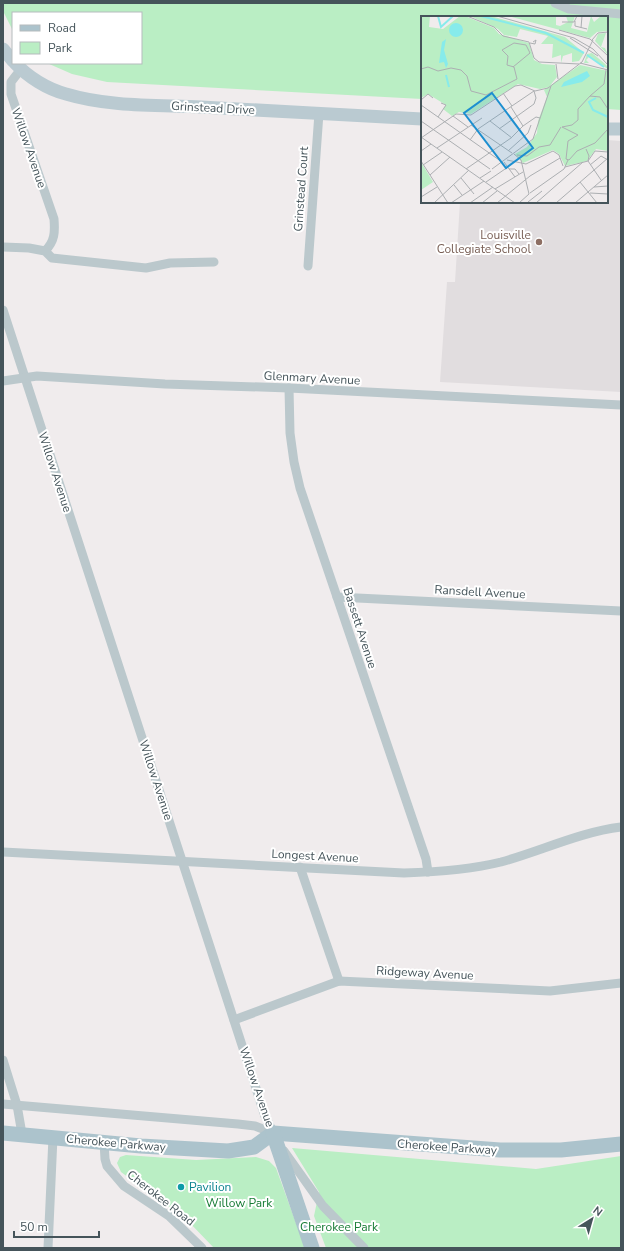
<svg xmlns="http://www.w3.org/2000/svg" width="624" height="1251" font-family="'Nunito Sans',sans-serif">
<rect width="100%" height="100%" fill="#f0eced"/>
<!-- education -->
<path fill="#e1dddf" d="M607,140L621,141V392L440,382L447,282H455L460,202H607Z"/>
<!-- green -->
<g fill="#baeec4">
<path d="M3,3H621V110L607,109V17H422V99L107,82L72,74L47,63H141V13H13V31L3,11Z"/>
<path d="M292,1148L536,1169L621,1156V1248H326L314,1216L319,1192Z"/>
<path d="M126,1155L196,1160L256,1157L269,1161L276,1168L305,1248H214L187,1220L121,1172L117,1163L120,1157Z"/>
</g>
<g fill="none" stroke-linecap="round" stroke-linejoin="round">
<!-- minor -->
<g stroke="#bbc8cc" stroke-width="9">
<path d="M555,3L569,9L621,14"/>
<path d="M21,69L11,82V94L54,219C55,232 55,241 45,251"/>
<path d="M3,247L29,248L45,251L52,258L146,268L170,263L214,262"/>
<path d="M308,266L319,113"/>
<path d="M3,310L265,1116L275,1136"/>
<path d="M3,381L37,376L165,384L289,388L621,405"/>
<path d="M289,388L290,433L294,462L300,488L426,859L428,872"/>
<path d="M337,597L621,611"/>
<path d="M3,852L404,873C437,872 469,870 501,862C541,851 580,832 621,827"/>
<path d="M300,867L339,981"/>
<path d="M234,1020L339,981L550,991L621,983"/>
<path d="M3,1060L17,1105L22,1134"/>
<path d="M3,1104L238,1124L255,1126L273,1133"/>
<path d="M104,1142L105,1159L107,1166L124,1186L169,1216L202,1248"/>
<path d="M284,1151L323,1206L364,1248"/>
<path d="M48,1248L53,1137"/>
</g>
<!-- secondary -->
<g stroke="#bacad1" stroke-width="13">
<path d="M3,49L13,61"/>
<path d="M15,63C28,77 47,89 66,94C109,107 157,105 201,107C275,111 348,115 422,119"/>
<path d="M607,129H621"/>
</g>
<!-- primary -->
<g stroke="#acc3cc" stroke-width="15">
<path d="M3,1133L141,1146L228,1151L254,1147L273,1133L500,1150H561L621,1144"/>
<path d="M273,1133L312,1248"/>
</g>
</g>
<!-- markers -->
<circle fill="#8d6e63" stroke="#fff" stroke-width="1.5" cx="539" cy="242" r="4"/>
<circle fill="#0f9aa8" stroke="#fff" stroke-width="1.5" cx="181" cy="1187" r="4"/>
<g text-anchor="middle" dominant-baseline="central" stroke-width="4" stroke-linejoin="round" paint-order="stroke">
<!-- street labels -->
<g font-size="12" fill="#45545a" stroke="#fff">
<text transform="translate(213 108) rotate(3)">Grinstead Drive</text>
<text transform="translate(29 148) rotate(71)">Willow Avenue</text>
<text transform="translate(301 189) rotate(-86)">Grinstead Court</text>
<text transform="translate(312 378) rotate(3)">Glenmary Avenue</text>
<text transform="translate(55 472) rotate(72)">Willow Avenue</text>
<text transform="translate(480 592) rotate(3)">Ransdell Avenue</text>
<text transform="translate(360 628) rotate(72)">Bassett Avenue</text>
<text transform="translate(156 780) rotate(72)">Willow Avenue</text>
<text transform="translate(315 856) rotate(3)">Longest Avenue</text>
<text transform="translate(425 973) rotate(3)">Ridgeway Avenue</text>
<text transform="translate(257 1087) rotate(71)">Willow Avenue</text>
<text transform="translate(116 1143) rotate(5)">Cherokee Parkway</text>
<text transform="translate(447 1147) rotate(4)">Cherokee Parkway</text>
<text transform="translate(161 1198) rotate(38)">Cherokee Road</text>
</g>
<!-- education labels -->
<g font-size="12" fill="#785e54" stroke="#fff" text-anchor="end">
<text x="531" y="235">Louisville<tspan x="531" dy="14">Collegiate School</tspan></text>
</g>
<!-- culture labels -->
<g font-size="12" fill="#0d838f" stroke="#fff" text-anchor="start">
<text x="189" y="1187">Pavilion</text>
</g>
<!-- park labels -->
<g font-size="12" fill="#167b34" stroke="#fff">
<text x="239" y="1203">Willow Park</text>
<text x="339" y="1227">Cherokee Park</text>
</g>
</g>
<!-- overview -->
<g transform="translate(421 16)">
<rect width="187" height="187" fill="#f0eced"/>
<path d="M0,0H9L8,11L22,13L39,0H44L73,12L78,18L108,27L113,44L121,48L134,49L136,61L128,71L119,73L97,68L50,98L38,96L31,100L22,93L25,89L7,78L0,82ZM49,0H70L144,21L163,37L158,45L151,46V37L142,40L140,47V39L131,42L132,28H120L127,20L99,13L96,21L83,19L77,13ZM87,0H135V9L139,10L147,6L145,0H154L150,12L166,16L170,0L173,6L180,0H187V15L176,16L169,22ZM185,17L180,31L184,32L187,39L174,25L177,18ZM171,37L183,47L187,51V53L168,41L165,44L168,47H163L166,38ZM159,49L187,55V135L175,133L166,145L144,150L138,138L132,134L102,147L94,138L106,131L116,117L117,105L126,81L123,74ZM0,146L12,166L0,174Z" fill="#baeec4"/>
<path d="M28 14a7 7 0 1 1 14 0a7 7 0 1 1-14 0ZM25,23L23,34L27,48L25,52L23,46L18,47L21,26ZM166,55L169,60L161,66L140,71L143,66Z" fill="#87ebeb"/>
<path fill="none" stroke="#87ebeb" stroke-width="2" d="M17,0L20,11L32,0M60,0L125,17L163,37M166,39L183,51M25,59L28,71M175,82L168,86L172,94L187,101"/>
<path fill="none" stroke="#acafb2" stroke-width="1" d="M46,0L73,11L82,20L108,26L113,42L118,46L158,48M76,0L153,22L172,33L187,49M154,5V10L166,13M141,6H153L156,0M160,12L161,0M138,14L169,23L187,40M149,22L177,40M171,24L177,17L187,16M109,27L114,28L115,24L112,26M159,47L187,54M135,48L137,63M0,53L7,51L17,55L30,52L40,54L46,60L50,75L65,79L96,63L93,51L86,49L87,40L81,34L93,27L105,29L109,37L92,51M82,77L91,90M169,80L183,68L185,54M0,84L7,78L12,82M0,89L81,146M90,91L102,110M187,93L179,81L169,80L157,93V104L151,109L141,111L157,119L147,125L145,143L148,144L156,135L174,127L187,113M32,100L47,111M17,101L25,89L20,87M0,105L69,153M69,105L91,122M50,109L91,137M0,121L94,187M0,122L35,98L50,99L94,70L100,69L114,75L127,72L161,46L172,24M49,124L57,113L113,75L115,82L113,88L78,113M16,132L61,102M165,133L168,140L167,145L180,164M0,135L10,128M87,135L107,117L110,109M93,138L100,144L108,178L98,187M96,139L106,140L118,131L129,129L140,111M86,144L105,148L132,135L138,139L142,150M0,145L27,187M83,146L94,161M2,149L21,136M169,149L180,140L187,144M144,151L167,145L174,135L187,136M45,153L90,122L102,110L115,101L119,102M71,153L112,123L130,70M88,153H94L98,158M9,159L29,141M40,162L53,178M59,162L70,155M65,166L87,151M159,166L176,187M33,169L41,179M173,171L187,170M74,173L102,156M109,177L143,153L147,144M169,177L187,178M0,181L16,171M107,186L121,175M13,187L48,154M30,187L63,165M49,187L72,171M61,187L76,175M76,187L109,160L139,142M115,187L162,146M135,187L187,142M154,187L187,159"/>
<path fill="#1d8fd0" fill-opacity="0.15" stroke="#1d8fd0" stroke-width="2" d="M71,77L112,132L85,152L43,97Z"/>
<rect width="187" height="187" fill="none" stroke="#45545a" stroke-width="2"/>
</g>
<!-- border -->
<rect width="624" height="1251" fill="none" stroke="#45545a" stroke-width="8"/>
<!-- legend -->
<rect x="12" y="12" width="130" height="52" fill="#ffffff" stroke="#b5bbbd"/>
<rect x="20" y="25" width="20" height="6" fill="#acc3cc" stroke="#b5bbbd"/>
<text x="48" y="32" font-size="12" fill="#45545a">Road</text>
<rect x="20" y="42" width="20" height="12" fill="#baeec4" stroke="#b5bbbd"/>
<text x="48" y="52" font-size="12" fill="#45545a">Park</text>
<!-- north arrow -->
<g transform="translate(592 1219) rotate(37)" stroke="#ffffff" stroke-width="3" paint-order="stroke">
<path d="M0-3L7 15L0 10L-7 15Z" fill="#45545a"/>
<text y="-6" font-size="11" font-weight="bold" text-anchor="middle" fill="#45545a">N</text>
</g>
<!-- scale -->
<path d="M14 1231v6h85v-6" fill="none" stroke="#45545a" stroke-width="2"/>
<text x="20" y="1231" font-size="12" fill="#45545a" stroke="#ffffff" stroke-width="3" paint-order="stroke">50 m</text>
</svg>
